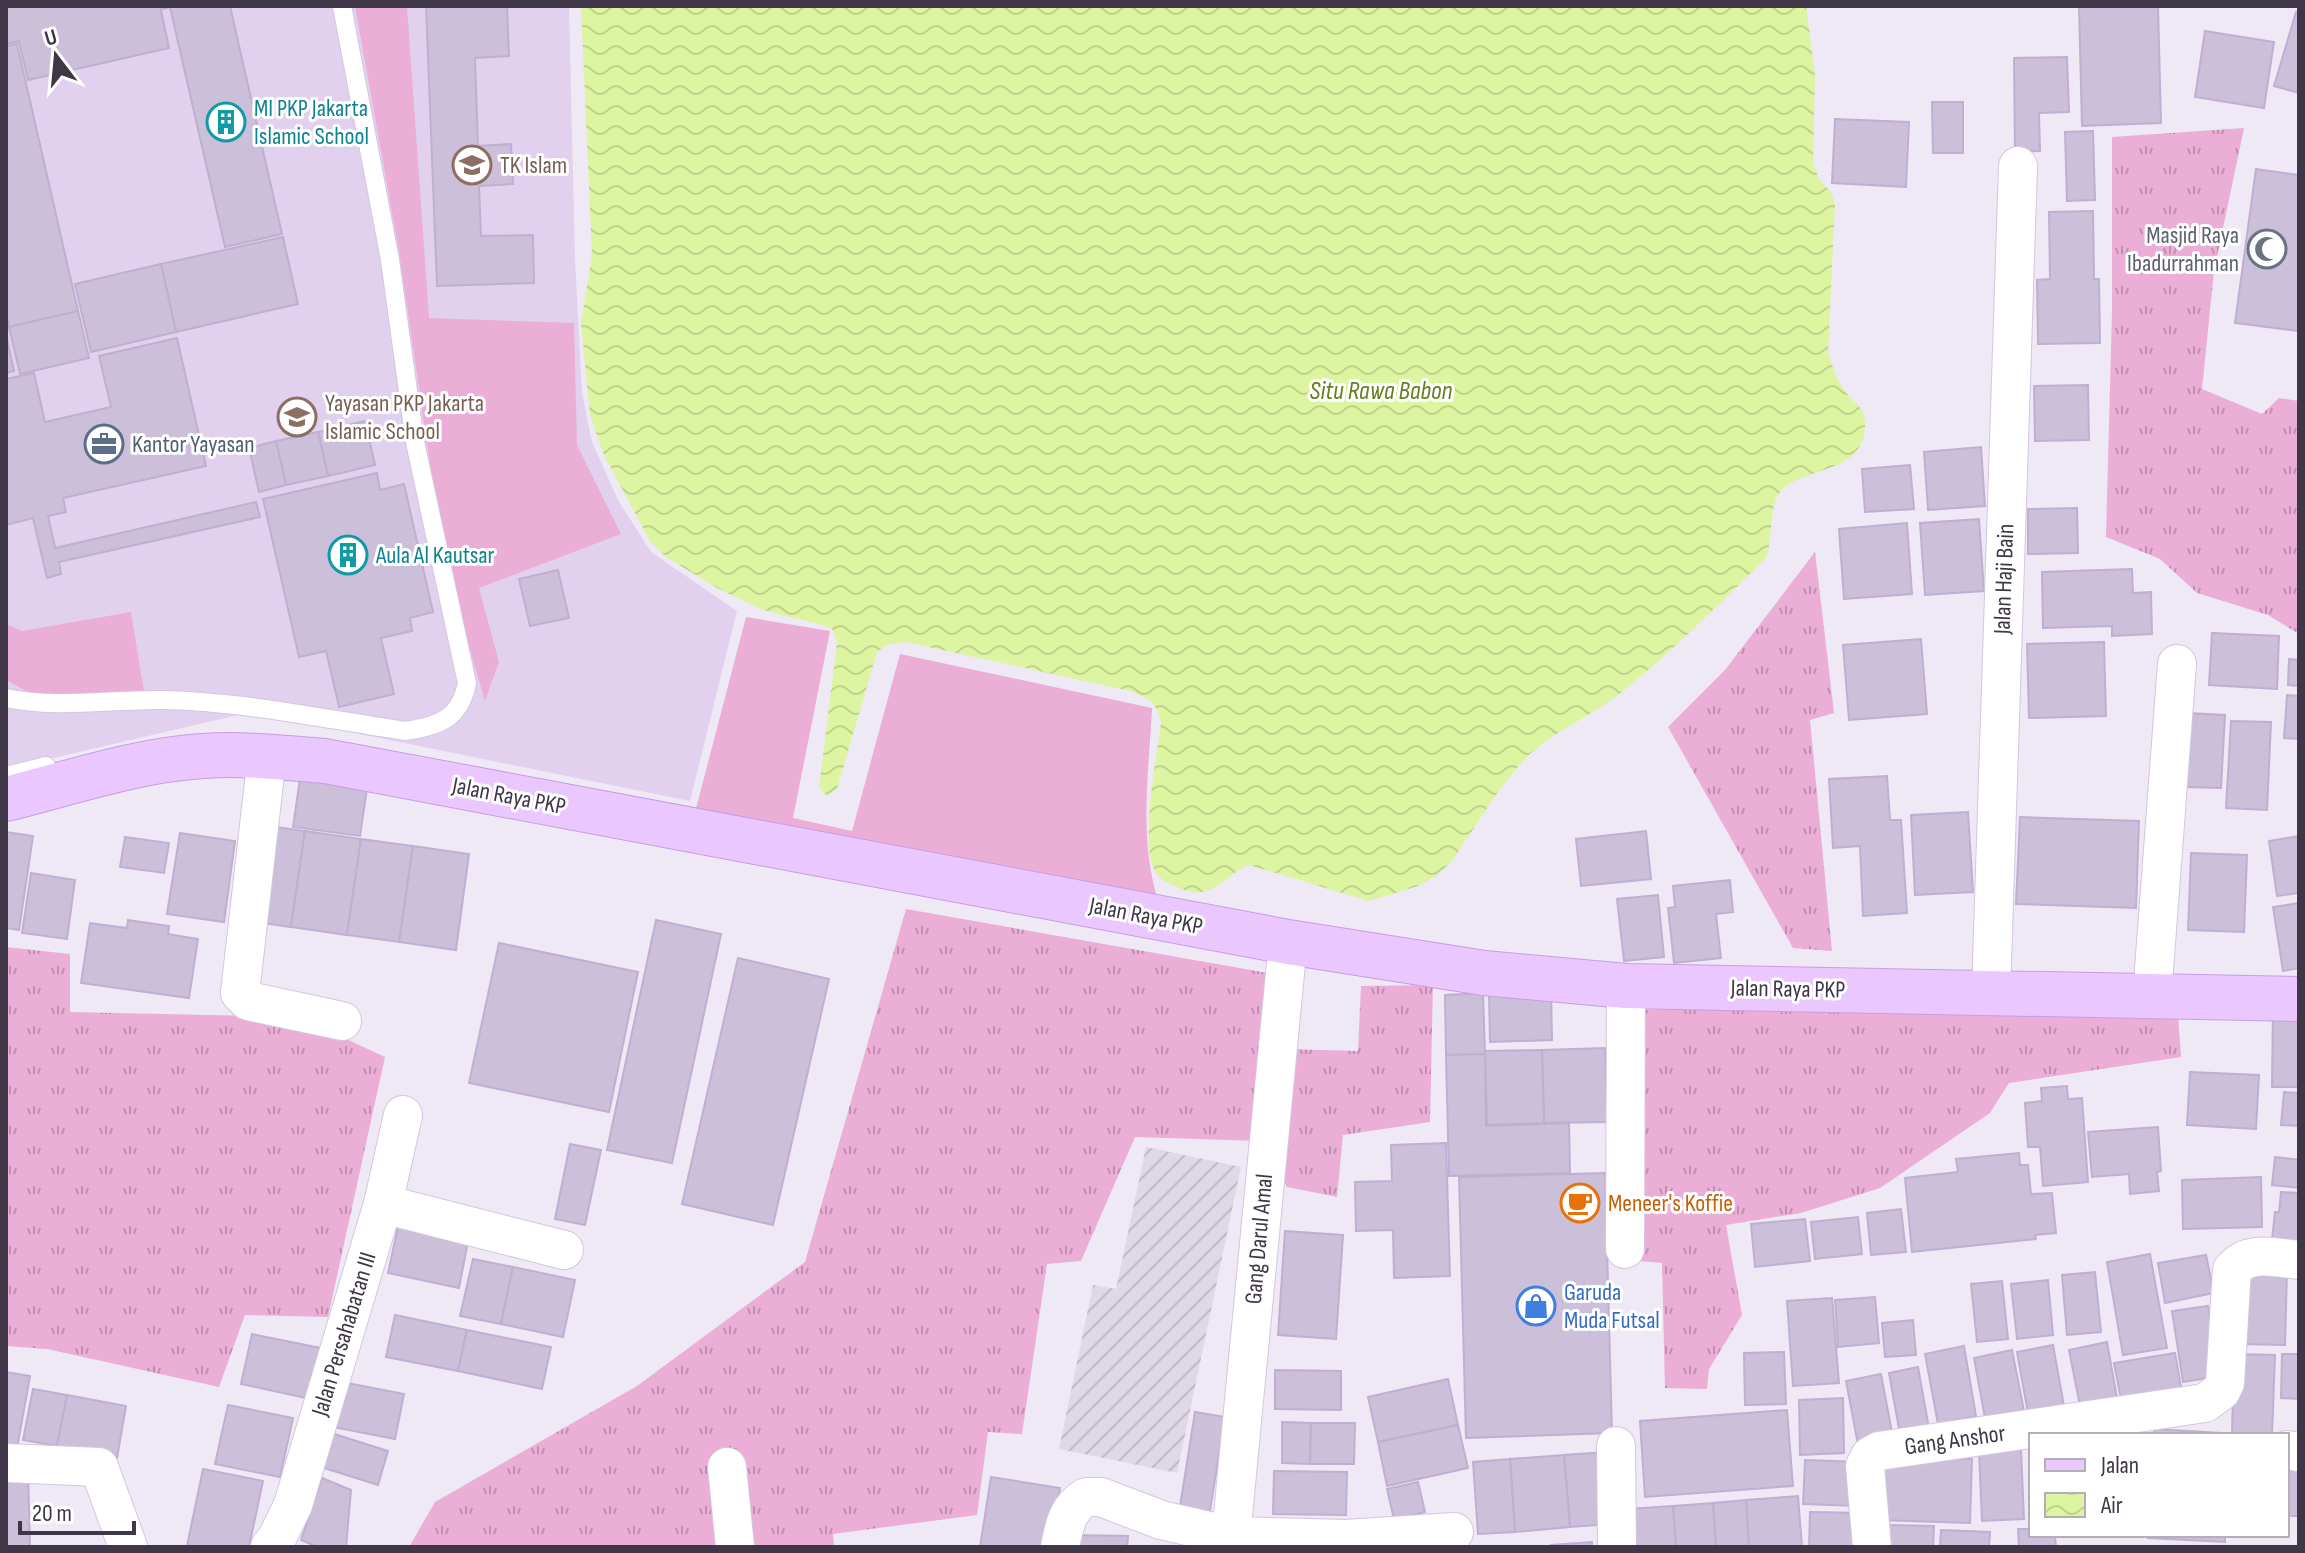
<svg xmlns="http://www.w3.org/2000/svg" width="2305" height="1553" font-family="'Sofia Sans Condensed',sans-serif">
<defs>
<pattern id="industrial-furrows" width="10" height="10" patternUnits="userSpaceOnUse" patternTransform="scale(2)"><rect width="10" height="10" fill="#ded9e4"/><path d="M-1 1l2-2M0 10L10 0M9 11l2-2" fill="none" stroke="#c0bbc5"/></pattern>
<pattern id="grass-tufts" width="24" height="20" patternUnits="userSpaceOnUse" patternTransform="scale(2)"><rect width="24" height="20" fill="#ebaed7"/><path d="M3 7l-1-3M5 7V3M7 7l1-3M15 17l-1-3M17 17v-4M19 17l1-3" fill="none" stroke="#c08eb0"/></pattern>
<pattern id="water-waves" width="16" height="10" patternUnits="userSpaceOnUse" patternTransform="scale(2)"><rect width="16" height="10" fill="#ddf4a1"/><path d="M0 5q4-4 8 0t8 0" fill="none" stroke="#bfd28c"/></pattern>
</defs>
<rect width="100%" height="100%" fill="#efe8f5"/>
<!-- industrial -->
<path fill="url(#industrial-furrows)" d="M1146,1147L1241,1167L1177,1473L1059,1449L1093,1285L1116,1289Z"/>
<!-- education -->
<path fill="#e2d1ee" d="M6,6H569L575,260L582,393L592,442L618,500L651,552L737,611L690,801L251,712L6,769Z"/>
<!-- grass -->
<g fill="url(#grass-tufts)">
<path d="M2244,128L2214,271L2202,389L2262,414L2279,398L2299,401V634L2268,615L2197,593L2160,559L2106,537L2112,311V137Z"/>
<path d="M1815,552L1834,713L1810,720L1832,951L1793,948L1668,727L1725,670Z"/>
<path d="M906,909L1279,975L1284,1049L1358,1051L1361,986L1433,985L1430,1122L1343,1135L1337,1197L1287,1187L1259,1141L1135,1137L1081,1261L1047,1264L1022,1434L988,1432L977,1515L833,1534L834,1547H409L435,1502L637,1386L805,1262Z"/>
<path d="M6,947L70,954V1012L299,1017L385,1057L328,1317L245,1315L219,1387L47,1349L6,1346Z"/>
<path d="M2177,1000L2181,1057L2009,1083L1990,1113L1880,1188L1801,1213L1726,1225L1742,1315L1709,1369L1707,1389L1665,1388L1662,1263L1639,1261L1642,1010L1920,1003Z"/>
</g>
<!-- garden -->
<g fill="#ebaed7">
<path d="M355,6H407L429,318L574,323L577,445L621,534L479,588L499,662L485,701L444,561L399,251Z"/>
<path d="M131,612L144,692L55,707L6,680V624L22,631Z"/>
<path d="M746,617L830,631L793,818L852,831L900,654L1152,708C1149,772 1138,841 1159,903L693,820Z"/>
</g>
<!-- water -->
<path fill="url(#water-waves)" d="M581,6H1806L1815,75L1813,164L1819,179L1831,192L1835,204L1828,352C1832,365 1836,380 1845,391C1853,402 1864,407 1865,422C1867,476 1801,466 1780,492C1769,505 1773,539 1766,558C1719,604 1674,650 1622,692C1592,716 1547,734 1522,762C1495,792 1474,829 1451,862L1436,876L1418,886L1369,901L1249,865C1232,871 1219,890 1201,892C1193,893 1185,891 1178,887C1170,884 1162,881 1157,874C1138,850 1157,755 1161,723C1158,703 1148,698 1130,691L906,642L887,645L877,652L837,789L827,796L819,787L837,643L833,630L823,625L763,610L719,589L666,557L650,541L604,455L590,415L581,323L592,255Z"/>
<!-- building -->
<g fill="#ccbfda" stroke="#c0afd2" stroke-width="2">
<path d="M6,6H160L169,48L28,80L19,41L6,44Z"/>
<path d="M162,6H230L282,234L225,247L170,7L163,9Z"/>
<path d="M426,6H507L509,56L475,58L478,146L511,144L513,184L479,186L481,236L533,235L534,283L437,286Z"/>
<path d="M2079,6H2158L2161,123L2082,126Z"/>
<path d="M2296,12L2299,13V93L2274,86Z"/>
<path d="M2205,31L2274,42L2264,108L2195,97Z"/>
<path d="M17,44L78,311L9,327L6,312V46Z"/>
<path d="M2067,57L2069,112L2039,113L2040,151L2015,152L2014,58Z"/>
<path d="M1932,102H1963V153H1933Z"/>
<path d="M1835,119L1909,122L1906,187L1832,183Z"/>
<path d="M2093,131L2095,200L2067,201L2065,132Z"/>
<path d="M2256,169L2299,175V331L2235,323Z"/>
<path d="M2093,211L2094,279H2099L2100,343L2038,344L2037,280L2050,279L2049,212Z"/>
<path d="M283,237L298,304L176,332L161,264Z"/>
<path d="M161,264L176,332L91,352L75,284Z"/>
<path d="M78,311L89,358L20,374L9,327Z"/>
<path d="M6,334L14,371L6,373Z"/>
<path d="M177,338L206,466L63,498L66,512L48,516L55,548L256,502L260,517L59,562L61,574L47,578L33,518L6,525V379L34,373L45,422L111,407L99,356Z"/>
<path d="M2088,385L2089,440L2035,441L2034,386Z"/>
<path d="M365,421L375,465L328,476L318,432Z"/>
<path d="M318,432L328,476L286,485L276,441Z"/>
<path d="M276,441L286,485L259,492L249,448Z"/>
<path d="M1981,447L1985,506L1928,510L1924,452Z"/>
<path d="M1910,465L1914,509L1865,512L1862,469Z"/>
<path d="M377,473L380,490L404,484L433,612L410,618L412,631L381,638L394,694L339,707L326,651L299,657L263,499Z"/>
<path d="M2077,508L2078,553L2028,554V509Z"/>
<path d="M1979,519L1984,591L1925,595L1920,523Z"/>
<path d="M1907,523L1912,594L1844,599L1839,529Z"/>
<path d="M2132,569L2133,593L2151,592L2152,634L2112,636V626L2043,628L2042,572Z"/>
<path d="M558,570L569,618L530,626L519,579Z"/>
<path d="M2212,633L2279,636L2277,689L2209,685Z"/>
<path d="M1921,639L1927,714L1849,720L1843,645Z"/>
<path d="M2104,642L2106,716L2029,718L2027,644Z"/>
<path d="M2289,659L2299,660V686L2288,685Z"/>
<path d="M2287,695L2299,696V739L2284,738Z"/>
<path d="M2188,713L2225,715L2221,788L2184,787Z"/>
<path d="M2231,721L2271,722L2267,810L2226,808Z"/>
<path d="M1887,776L1890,820H1901L1907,913L1863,916L1860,846L1833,848L1829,779Z"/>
<path d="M300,779L367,788L360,836L293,827Z"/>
<path d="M1968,812L1973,892L1915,895L1911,815Z"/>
<path d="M2020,817L2139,821L2136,908L2016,904Z"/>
<path d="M269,826L305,831L291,927L255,922Z"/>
<path d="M305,831L361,839L347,935L291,927Z"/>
<path d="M1646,831L1651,879L1581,886L1576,839Z"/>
<path d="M6,832L33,836L19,930L6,928Z"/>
<path d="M180,833L235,841L224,922L167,914Z"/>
<path d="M2299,836V893L2277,896L2269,841Z"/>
<path d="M125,837L169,843L164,873L120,867Z"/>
<path d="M361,839L413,846L399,942L347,935Z"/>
<path d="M413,846L469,854L456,950L399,942Z"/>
<path d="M2191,853L2247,855L2244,932L2188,930Z"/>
<path d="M31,873L75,880L67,939L22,933Z"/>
<path d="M1730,880L1733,912L1716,914L1721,958L1674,963L1668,908L1675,907L1673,886Z"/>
<path d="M1658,895L1664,957L1624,961L1617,899Z"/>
<path d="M2299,903V968L2283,971L2273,907Z"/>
<path d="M128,920L169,926L168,934L198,939L189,998L81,983L90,923L127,928Z"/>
<path d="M656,920L721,934L672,1163L607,1150Z"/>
<path d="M499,943L638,972L609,1112L469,1083Z"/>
<path d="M738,958L829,979L773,1225L682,1204Z"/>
<path d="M1551,991L1552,1040L1490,1042L1489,993Z"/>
<path d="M1483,993L1485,1054L1446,1055L1445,995Z"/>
<path d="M2273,1009H2299V1087H2272Z"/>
<path d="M1605,1048L1607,1122L1544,1123L1542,1050Z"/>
<path d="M1542,1050L1544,1123L1487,1125L1485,1051Z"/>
<path d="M1485,1054L1486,1126L1569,1123L1570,1173L1449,1176L1446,1055Z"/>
<path d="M2190,1072L2259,1075L2256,1129L2187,1125Z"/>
<path d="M2067,1086L2068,1099L2082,1098L2088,1182L2043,1186L2040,1147H2028L2025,1103L2042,1101L2041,1088Z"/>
<path d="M2284,1092L2299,1093V1126L2281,1125Z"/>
<path d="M2158,1127L2161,1171L2157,1172L2159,1191L2130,1194L2129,1174L2092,1177L2088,1132Z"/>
<path d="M1446,1143L1450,1276L1394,1278L1393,1230L1356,1231L1355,1182L1392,1181L1391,1145Z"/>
<path d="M570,1144L601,1150L585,1225L555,1219Z"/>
<path d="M2019,1153L2020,1165H2028L2031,1194L2052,1193L2056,1233L2035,1235L2036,1239L1912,1252L1905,1178L1958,1172L1956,1159Z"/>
<path d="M2275,1157L2299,1160V1188L2272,1185Z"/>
<path d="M1605,1173L1612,1433L1466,1438L1459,1177Z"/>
<path d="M2261,1177L2262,1227L2183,1229L2182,1180Z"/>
<path d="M2281,1192L2299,1193V1251L2271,1249L2275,1212H2279Z"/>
<path d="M1901,1209L1906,1252L1871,1255L1867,1213Z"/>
<path d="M1858,1217L1862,1254L1815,1259L1811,1222Z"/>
<path d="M1805,1219L1810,1261L1755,1267L1751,1224Z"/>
<path d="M399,1222L469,1236L459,1288L388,1273Z"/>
<path d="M1285,1231L1343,1235L1336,1339L1278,1335Z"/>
<path d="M2150,1254L2167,1348L2123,1355L2107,1262Z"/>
<path d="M2206,1255L2214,1293L2165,1303L2158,1263Z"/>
<path d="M473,1259L513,1267L501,1324L460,1316Z"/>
<path d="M513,1267L575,1280L563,1337L501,1324Z"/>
<path d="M2239,1270L2287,1271L2285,1345L2237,1344Z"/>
<path d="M2095,1272L2101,1332L2067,1335L2062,1275Z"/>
<path d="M2048,1280L2053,1335L2017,1339L2011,1284Z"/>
<path d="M2002,1281L2008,1339L1977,1342L1971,1284Z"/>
<path d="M1875,1297L1879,1343L1838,1347L1835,1300Z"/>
<path d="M1832,1298L1839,1383L1793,1386L1787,1301Z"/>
<path d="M2208,1306L2219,1376L2183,1382L2172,1311Z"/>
<path d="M395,1315L467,1330L458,1371L386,1357Z"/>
<path d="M1913,1320L1916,1355L1885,1357L1882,1323Z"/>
<path d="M467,1330L551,1347L542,1389L458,1371Z"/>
<path d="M252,1334L321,1348L311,1399L241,1384Z"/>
<path d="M2107,1342L2119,1409L2082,1416L2069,1350Z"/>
<path d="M2053,1345L2064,1406L2028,1413L2017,1352Z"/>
<path d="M1964,1346L1976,1416L1938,1424L1925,1354Z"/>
<path d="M2012,1350L2026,1421L1987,1429L1974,1358Z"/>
<path d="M1784,1352L1786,1404L1745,1405L1744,1353Z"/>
<path d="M2175,1353L2182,1393L2122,1404L2114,1363Z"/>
<path d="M2234,1354L2275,1355L2272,1435H2232Z"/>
<path d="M2282,1354H2299V1399L2281,1398Z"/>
<path d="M1918,1367L1930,1434L1901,1440L1889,1373Z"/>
<path d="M1275,1370L1341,1371V1410L1275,1409Z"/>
<path d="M6,1372L30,1376L16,1454L6,1453Z"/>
<path d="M1881,1374L1894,1443L1859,1450L1846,1381Z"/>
<path d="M1448,1379L1458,1425L1378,1442L1368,1397Z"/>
<path d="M342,1382L404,1394L395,1439L333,1427Z"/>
<path d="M33,1389L67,1395L57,1446L23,1440Z"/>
<path d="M67,1395L126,1406L117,1458L57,1446Z"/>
<path d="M1843,1398L1844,1453L1800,1455L1799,1400Z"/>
<path d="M228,1405L293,1418L280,1477L215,1464Z"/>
<path d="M1787,1410L1793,1486L1645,1497L1640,1421Z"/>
<path d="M1195,1412L1225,1417L1209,1517L1179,1513Z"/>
<path d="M1282,1422L1311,1423L1310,1464L1282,1463Z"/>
<path d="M1311,1423H1355L1354,1464H1310Z"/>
<path d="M1458,1425L1468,1468L1387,1486L1378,1442Z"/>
<path d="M2154,1429L2221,1433V1435H2154Z"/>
<path d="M331,1433L388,1451L378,1485L321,1467Z"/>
<path d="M2021,1449L2024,1519L1982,1521L1979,1451Z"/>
<path d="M1606,1452L1611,1524L1570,1527L1564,1455Z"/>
<path d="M1564,1455L1570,1527L1515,1532L1510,1459Z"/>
<path d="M1881,1456L1972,1459L1970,1523L1878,1520Z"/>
<path d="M1510,1459L1515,1532L1478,1534L1473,1462Z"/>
<path d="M1805,1460L1860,1462L1858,1506L1803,1504Z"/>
<path d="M203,1469L263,1481L249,1547L187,1546Z"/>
<path d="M2287,1469L2299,1470V1516H2287Z"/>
<path d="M6,1471H28L30,1547H6Z"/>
<path d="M1274,1471L1347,1472L1346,1515L1273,1514Z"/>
<path d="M991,1477L1060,1488L1050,1547H980Z"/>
<path d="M322,1478L351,1490L346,1547H317L301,1540Z"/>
<path d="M1418,1482L1425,1512L1394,1519L1387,1489Z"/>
<path d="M1798,1496L1802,1547H1749L1746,1500Z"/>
<path d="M1746,1500L1749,1547H1716L1713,1503Z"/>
<path d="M1713,1503L1716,1547H1676L1673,1506Z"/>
<path d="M1673,1506L1676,1547H1631L1628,1509Z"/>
<path d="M1810,1512L1865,1513L1864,1547H1809Z"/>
<path d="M1885,1525L1934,1526L1933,1547H1885Z"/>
<path d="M2018,1529H2031V1535H2077L2055,1536L2056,1547H2019Z"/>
<path d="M1941,1530L1990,1532L1989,1547H1940Z"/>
<path d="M1073,1535L1128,1536L1127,1547H1073Z"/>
<path d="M2148,1535H2225V1542L2148,1538Z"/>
<path d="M1592,1542V1547H1551V1545Z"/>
</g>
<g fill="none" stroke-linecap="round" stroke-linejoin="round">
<!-- lane casing -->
<g stroke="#d4c6df" stroke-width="20">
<g id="lane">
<path d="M6,698C57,709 112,699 164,700C245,702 325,719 405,731C439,726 460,719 467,683L415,442L390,260L342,6"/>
<path d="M6,776L46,766"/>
</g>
</g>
<!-- street casing -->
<g stroke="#d4c6df" stroke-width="40">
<g id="street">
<path d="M267,756L240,993L248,1001L342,1021"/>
<path d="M1991,993L2018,166"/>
<path d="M2152,996L2177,664"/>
<path d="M383,1204L564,1250"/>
<path d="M1625,1249L1626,986"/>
<path d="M1616,1446L1617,1547"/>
<path d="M2287,1450L2299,1452"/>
<path d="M6,1463L99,1467L128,1547"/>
<path d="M727,1467L735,1547"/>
<path d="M1231,1536L1288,942"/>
<path d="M270,1547L277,1538L293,1505L383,1204L403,1115"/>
<path d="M1060,1547C1064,1527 1067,1508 1086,1497H1101L1161,1520L1231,1536L1346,1539L1454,1532"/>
<path d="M1872,1547L1865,1466L1870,1456L1879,1451L2205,1403L2221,1391L2225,1383L2232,1270C2249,1249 2276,1258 2299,1260"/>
</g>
</g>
<!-- secondary casing -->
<g stroke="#c89de3" stroke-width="46">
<path id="secondary" d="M6,799C70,783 137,760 203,756C244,753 285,758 325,761L1288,942L1484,973L1626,986L2299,999"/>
</g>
<!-- lane -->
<use href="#lane" stroke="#fff" stroke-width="18"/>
<!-- street -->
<use href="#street" stroke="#fff" stroke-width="38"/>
<!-- secondary -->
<use href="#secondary" stroke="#ebc7ff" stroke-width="44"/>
</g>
<!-- icons -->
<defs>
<g id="building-ring" transform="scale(2)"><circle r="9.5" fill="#fff" stroke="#0f9aa8" stroke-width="1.5"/><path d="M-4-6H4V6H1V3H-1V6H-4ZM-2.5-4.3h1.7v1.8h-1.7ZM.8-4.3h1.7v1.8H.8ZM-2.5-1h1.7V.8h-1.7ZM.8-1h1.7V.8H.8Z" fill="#0f9aa8"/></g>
<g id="school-ring" transform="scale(2)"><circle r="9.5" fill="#fff" stroke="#8d6e63" stroke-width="1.5"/><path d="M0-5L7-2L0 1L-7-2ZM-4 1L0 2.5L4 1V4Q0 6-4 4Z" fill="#8d6e63"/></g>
<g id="mosque-ring" transform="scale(2)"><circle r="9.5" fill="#fff" stroke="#6b7280" stroke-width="1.5"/><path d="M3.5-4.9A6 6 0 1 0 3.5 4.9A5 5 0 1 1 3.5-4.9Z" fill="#6b7280"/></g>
<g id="office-ring" transform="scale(2)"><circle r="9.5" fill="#fff" stroke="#5c6f8a" stroke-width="1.5"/><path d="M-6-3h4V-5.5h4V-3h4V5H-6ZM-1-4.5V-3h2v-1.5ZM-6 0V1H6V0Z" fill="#5c6f8a"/></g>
<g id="cafe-ring" transform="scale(2)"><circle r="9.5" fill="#fff" stroke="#e8710a" stroke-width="1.5"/><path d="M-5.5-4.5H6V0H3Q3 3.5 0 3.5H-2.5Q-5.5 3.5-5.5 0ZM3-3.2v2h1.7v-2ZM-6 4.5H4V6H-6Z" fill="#e8710a"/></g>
<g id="shop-ring" transform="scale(2)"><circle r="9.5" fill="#fff" stroke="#3f7fe0" stroke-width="1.5"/><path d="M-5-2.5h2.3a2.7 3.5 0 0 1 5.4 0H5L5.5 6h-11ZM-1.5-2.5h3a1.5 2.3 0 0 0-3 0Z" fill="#3f7fe0"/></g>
</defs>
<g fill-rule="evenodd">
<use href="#building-ring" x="226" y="122"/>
<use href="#school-ring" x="472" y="165"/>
<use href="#mosque-ring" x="2267" y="249"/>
<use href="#school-ring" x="297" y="417"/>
<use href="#office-ring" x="104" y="444"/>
<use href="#building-ring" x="348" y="555"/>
<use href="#cafe-ring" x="1580" y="1203"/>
<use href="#shop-ring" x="1536" y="1306"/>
</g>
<g text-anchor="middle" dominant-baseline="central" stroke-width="6" stroke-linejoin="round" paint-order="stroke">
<!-- culture labels -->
<g font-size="24" fill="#0d838f" stroke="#fff" text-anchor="start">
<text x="254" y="108">MI PKP Jakarta<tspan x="254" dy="28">Islamic School</tspan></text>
<text x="376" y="555">Aula Al Kautsar</text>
</g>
<!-- education labels -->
<g font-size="24" fill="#785e54" stroke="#fff" text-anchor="start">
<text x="500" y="165">TK Islam</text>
<text x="325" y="403">Yayasan PKP Jakarta<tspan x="325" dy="28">Islamic School</tspan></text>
</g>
<!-- worship labels -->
<g font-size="24" fill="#5b616d" stroke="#fff" text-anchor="end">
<text x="2239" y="235">Masjid Raya<tspan x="2239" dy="28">Ibadurrahman</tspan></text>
</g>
<!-- service labels -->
<g font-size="24" fill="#4e5e75" stroke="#fff" text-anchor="start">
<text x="132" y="444">Kantor Yayasan</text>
</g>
<!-- street labels -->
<g font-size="24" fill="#3f3648" stroke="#fff">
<text transform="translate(2004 579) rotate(-88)">Jalan Haji Bain</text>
<text transform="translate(509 796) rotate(11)">Jalan Raya PKP</text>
<text transform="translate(1146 916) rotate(11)">Jalan Raya PKP</text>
<text transform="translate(1788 989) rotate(1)">Jalan Raya PKP</text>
<text transform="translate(1259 1239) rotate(-85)">Gang Darul Amal</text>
<text transform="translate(344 1334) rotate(-73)">Jalan Persahabatan III</text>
<text transform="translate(1955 1440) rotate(-8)">Gang Anshor</text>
</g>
<!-- food labels -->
<g font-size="24" fill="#c56008" stroke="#fff" text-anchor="start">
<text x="1608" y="1203">Meneer's Koffie</text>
</g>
<!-- shop labels -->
<g font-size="24" fill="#366cbe" stroke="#fff" text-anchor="start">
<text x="1564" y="1292">Garuda<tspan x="1564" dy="28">Muda Futsal</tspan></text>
</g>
<!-- water labels -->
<g font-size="26" font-style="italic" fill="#638020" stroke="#fff">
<text x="1381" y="391">Situ Rawa Babon</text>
</g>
</g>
<!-- border -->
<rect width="2305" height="1553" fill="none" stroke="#3f3648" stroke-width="16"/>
<!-- legend -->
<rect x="2029" y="1433" width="260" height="104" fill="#ffffff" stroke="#b2afb6" stroke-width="2"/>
<rect x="2045" y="1459" width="40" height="12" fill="#ebc7ff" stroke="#b2afb6" stroke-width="2"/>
<text x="2101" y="1473" font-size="24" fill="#3f3648">Jalan</text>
<rect x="2045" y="1493" width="40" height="24" fill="url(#water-waves)" stroke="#b2afb6" stroke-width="2"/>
<text x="2101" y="1513" font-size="24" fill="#3f3648">Air</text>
<!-- north arrow -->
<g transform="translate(56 56) rotate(344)" stroke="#ffffff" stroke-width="6" paint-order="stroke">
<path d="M0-6L14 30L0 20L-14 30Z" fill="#3f3648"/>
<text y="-12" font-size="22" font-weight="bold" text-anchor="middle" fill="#3f3648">U</text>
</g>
<!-- scale -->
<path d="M20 1521v12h114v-12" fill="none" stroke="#3f3648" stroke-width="4"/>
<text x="32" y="1521" font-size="24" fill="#3f3648" stroke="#ffffff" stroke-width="6" paint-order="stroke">20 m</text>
</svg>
